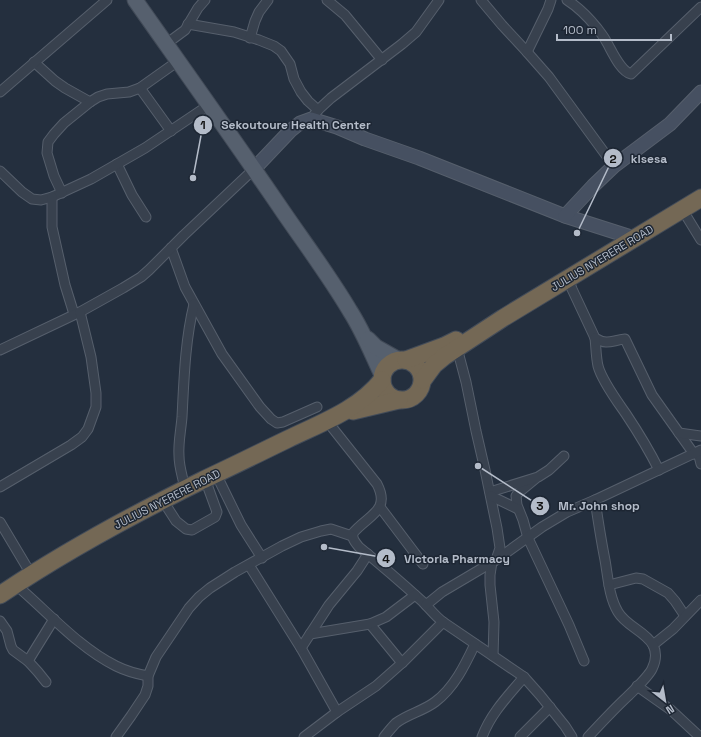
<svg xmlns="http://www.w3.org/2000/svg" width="701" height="737" font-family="'Space Grotesk',sans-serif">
<rect width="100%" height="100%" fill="#242f3e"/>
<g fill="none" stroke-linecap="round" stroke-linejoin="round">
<!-- street casing -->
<g stroke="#565f6c" stroke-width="11">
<g id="street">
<path d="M327,0L345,15L382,60"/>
<path d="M481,0L502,25L527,52L549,77L614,166"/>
<path d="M567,0C578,7 589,18 597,28C600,32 604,37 606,41C612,51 620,71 631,74L701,7"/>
<path d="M188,24L234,32L259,40L274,46L281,51L290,64L294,79L301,92L308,101L318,110"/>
<path d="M250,38L255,21L259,12L268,0"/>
<path d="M166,44L185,30L198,8L205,0"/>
<path d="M527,52L548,9L551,0"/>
<path d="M34,62L55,81L65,88L90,102"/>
<path d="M140,88L171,131"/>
<path d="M0,92L107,0"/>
<path d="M311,119L318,110L331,98L402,44L416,32L439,0"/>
<path d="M117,164L132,195L146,217"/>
<path d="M0,171L22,192L32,199L41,200L52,197L91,179L145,148L209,105"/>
<path d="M62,193L54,176L47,153L48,142L54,134L64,123L90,102L98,97L107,94L129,92L140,88L178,61"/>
<path d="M52,197V227L65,285L74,314"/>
<path d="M682,209L701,240"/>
<path d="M171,248L185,287L222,354L260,407L271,419L277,423L283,422L317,407"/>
<path d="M568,278L572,289L595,338C608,346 612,340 625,339L652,395L694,454"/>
<path d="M595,338C596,347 596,357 598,366C602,381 617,401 626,414C638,432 649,450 659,470"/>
<path d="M457,348L466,382L476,431L485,470L497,528L500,548L496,560"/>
<path d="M0,350L80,312L123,288L141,277L149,270L184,235L254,169"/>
<path d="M327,421L377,484C391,511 368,515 353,533C352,539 355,542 359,547C380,564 402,583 423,602C430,609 435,616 443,622L524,677L540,695L565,726L572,737"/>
<path d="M679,433L701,436"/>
<path d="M698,452L701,464"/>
<path d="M216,474L241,525L262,558"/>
<path d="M535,479L518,493L516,496L517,505L523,520L528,538L569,625L584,661"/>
<path d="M0,487L71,445L82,437L88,429L96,407V393L91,357L80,312"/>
<path d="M185,489C183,478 179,467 179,456C178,443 181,430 182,417C184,379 185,341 194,304"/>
<path d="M490,492L538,477L549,470L564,456"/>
<path d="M491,496L518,509"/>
<path d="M161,501L167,507L176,521L186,529L192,530L215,517L217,512L205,479"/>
<path d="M380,507L423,564"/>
<path d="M0,522L31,574"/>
<path d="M492,562L490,575V585L494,622L493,656"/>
<path d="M249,565L301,648L337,712"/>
<path d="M16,585C47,611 79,648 116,666C126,671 137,674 148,676"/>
<path d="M609,585L636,578L643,579L668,593L675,601L685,616"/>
<path d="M426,605L442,592L496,560L542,527L567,512L595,500L701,450"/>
<path d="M0,621L7,631L11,646L13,650L28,661L38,672L46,682"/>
<path d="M370,624L402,663"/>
<path d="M310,634L370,624L386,617L415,595"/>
<path d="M653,645L673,629L701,600"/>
<path d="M301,648L329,605L357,571L368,554"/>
<path d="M28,661L54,619"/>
<path d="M637,686L671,710L700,737"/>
<path d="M116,737L131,716L145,695L148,686V676L156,657L189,608L199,597L210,588L235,572L282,546L301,537L321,531L331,529L352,536"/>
<path d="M304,737L337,712L376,686L402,663L443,622"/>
<path d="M384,737C388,732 392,727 396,723C408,714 423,711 435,702C454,688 465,665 475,644"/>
<path d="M482,737C491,713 508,696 524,677"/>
<path d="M520,737L550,707"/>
<path d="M588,737C601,723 614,709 628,696C635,689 648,677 652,669C656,661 657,653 653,645C645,631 626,626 618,612C609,597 608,577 605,560C601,540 598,520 595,500"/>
</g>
</g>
<!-- secondary casing -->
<g stroke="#565f6c" stroke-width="15">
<g id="secondary">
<path d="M254,169L290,131L300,123L311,119L337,127L365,139L419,158L565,216L634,238"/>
<path d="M565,216L593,186L614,166L670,124L701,92"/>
</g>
</g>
<!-- primary casing -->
<g stroke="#414a57" stroke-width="17">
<g id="primary">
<path d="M135,0C185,71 235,141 284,213C306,245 330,277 350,311C363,331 372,354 382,375"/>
<path d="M368,339L376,347L399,360"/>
</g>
</g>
<!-- highway casing -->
<g stroke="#434c59" stroke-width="19">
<g id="highway">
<circle cx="402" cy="380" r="20"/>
<path d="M406,360L444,346L456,340"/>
<path d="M423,380L434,365L445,356L503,318L701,198"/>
<path d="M353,411L399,400"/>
<path d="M0,595C65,551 132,515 203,480C231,467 259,453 288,439C321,423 358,410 382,380"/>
</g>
</g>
<!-- street -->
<use href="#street" stroke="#38414e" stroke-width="9"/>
<!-- secondary -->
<use href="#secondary" stroke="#465061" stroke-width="13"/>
<!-- primary -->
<use href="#primary" stroke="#56606e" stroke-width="15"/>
<!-- highway -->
<use href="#highway" stroke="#746855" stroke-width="17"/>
</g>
<g text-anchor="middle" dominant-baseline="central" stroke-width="3" stroke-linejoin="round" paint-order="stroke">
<!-- street labels -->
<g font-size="11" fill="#b4bcc9" stroke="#1d2633">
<text transform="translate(602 258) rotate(-31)">JULIUS NYERERE ROAD</text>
<text transform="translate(167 499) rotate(-27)">JULIUS NYERERE ROAD</text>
</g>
</g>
<!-- callouts -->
<path fill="none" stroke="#b4bcc9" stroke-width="1.5" d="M193 178L203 125M577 233L613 158M478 466L540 506M324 547L386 558"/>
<g fill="#b4bcc9" stroke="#1d2633" stroke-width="1.5">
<circle cx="193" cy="178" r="4"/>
<circle cx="577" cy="233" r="4"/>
<circle cx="478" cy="466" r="4"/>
<circle cx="324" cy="547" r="4"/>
<circle cx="203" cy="125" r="10"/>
<circle cx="613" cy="158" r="10"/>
<circle cx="540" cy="506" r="10"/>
<circle cx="386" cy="558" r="10"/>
</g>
<g font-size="12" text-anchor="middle" font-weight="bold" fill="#111">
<text x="203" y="129">1</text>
<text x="613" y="163">2</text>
<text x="540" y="510">3</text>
<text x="386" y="563">4</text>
</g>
<g font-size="12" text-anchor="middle" font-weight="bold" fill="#b4bcc9" stroke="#1d2633" stroke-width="3" stroke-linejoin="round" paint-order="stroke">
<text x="296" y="129">Sekoutoure Health Center</text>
<text x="649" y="163">kisesa</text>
<text x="599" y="510">Mr. John shop</text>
<text x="457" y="563">Victoria Pharmacy</text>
</g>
<!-- north arrow -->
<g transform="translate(665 701) rotate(149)" stroke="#1d2633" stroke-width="3" paint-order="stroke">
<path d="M0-3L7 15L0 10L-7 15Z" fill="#b4bcc9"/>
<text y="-6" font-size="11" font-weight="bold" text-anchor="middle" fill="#b4bcc9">N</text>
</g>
<!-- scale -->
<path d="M557 34v6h114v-6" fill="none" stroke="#b4bcc9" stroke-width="2"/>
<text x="563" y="34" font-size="12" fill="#b4bcc9" stroke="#1d2633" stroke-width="3" paint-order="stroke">100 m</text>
</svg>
